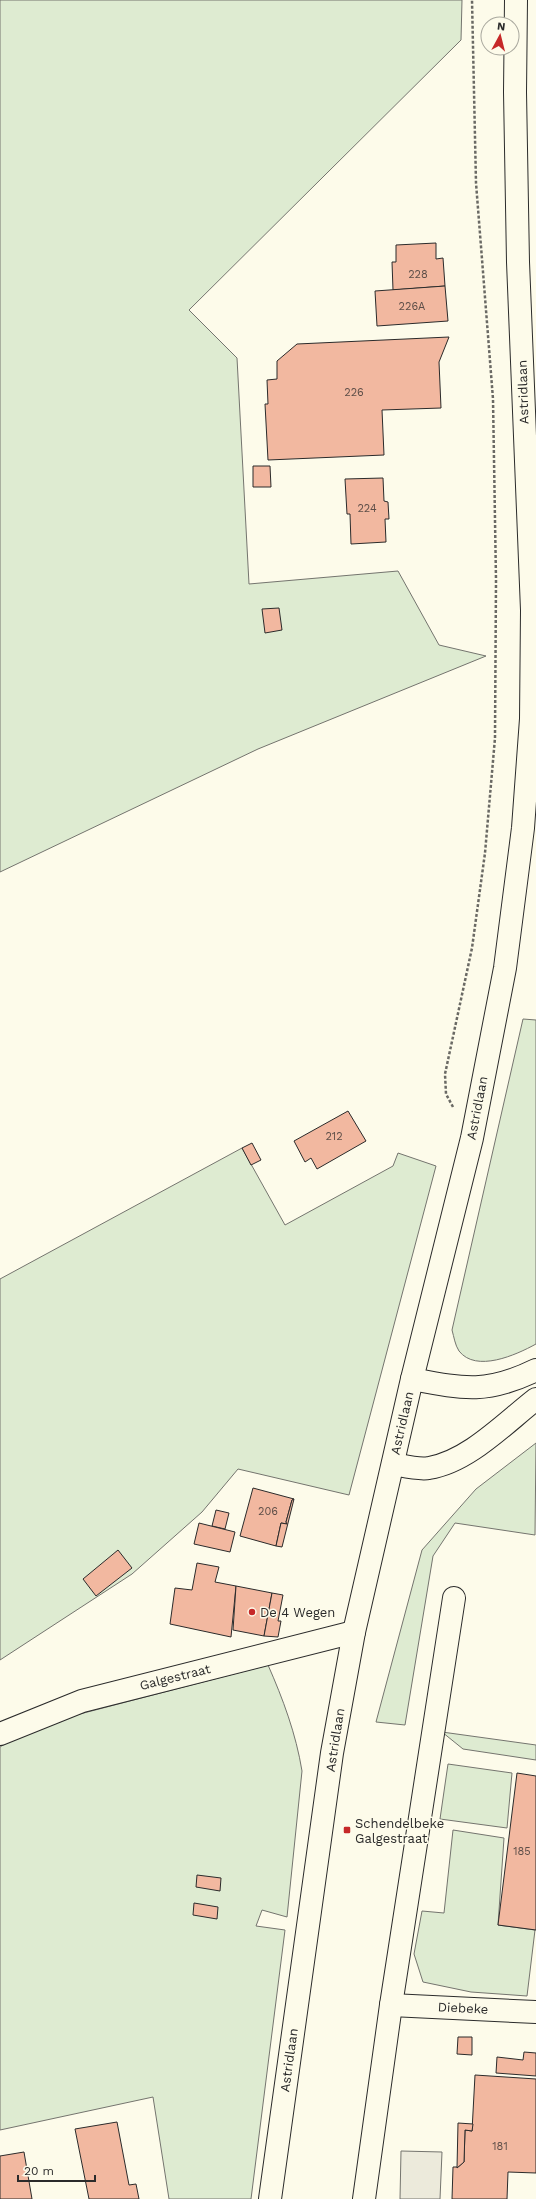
<svg xmlns="http://www.w3.org/2000/svg" width="536" height="2199" font-family="'Work Sans',sans-serif">
<rect width="100%" height="100%" fill="#fdfbea"/>
<!-- green -->
<g fill="#deebd1" stroke="#74746e">
<path d="M0,0H462L461,40L189,310L237,358L249,584L398,571L439,645L486,656L258,749L0,872Z"/>
<path d="M523,1019L536,1020V1344C516,1355 476,1373 459,1351C455,1345 454,1337 452,1330Z"/>
<path d="M242,1148L285,1225L393,1166L398,1153L436,1166L349,1495L238,1469L202,1512L132,1574L0,1660V1279Z"/>
<path d="M536,1443L535,1535L455,1523L433,1556L405,1725L376,1722L422,1550L476,1489Z"/>
<path d="M268,1665C283,1699 296,1734 302,1771L287,1917L262,1910L256,1926L285,1930L251,2199H169L153,2097L0,2130V1747L13,1739L76,1715Z"/>
<path d="M442,1732L536,1745V1760L463,1749Z"/>
<path d="M448,1764L512,1773L507,1828L440,1819Z"/>
<path d="M453,1830L504,1838L498,1925L535,1930L527,1996L471,1992L423,1982L414,1954L422,1911L444,1913Z"/>
</g>
<!-- parking -->
<path fill="#eceadb" stroke="#74746e" d="M401,2151L442,2152L440,2199H400Z"/>
<!-- building -->
<g fill="#f2b8a0" stroke="#2b2b2b">
<path d="M436,243V259L443,258L445,286L393,290L392,262H396V245Z"/>
<path d="M445,286L448,321L377,326L375,291Z"/>
<path d="M449,337L439,362L441,408L382,410L384,455L268,460L265,404H268L267,380L277,379V361L297,344Z"/>
<path d="M253,466H270L271,487H253Z"/>
<path d="M383,478L384,501L388,502L389,519H385L386,542L351,544L350,514H347L345,479Z"/>
<path d="M279,608L282,630L265,633L262,609Z"/>
<path d="M348,1111L366,1141L317,1169L311,1158L305,1162L294,1141Z"/>
<path d="M252,1143L261,1160L251,1165L242,1148Z"/>
<path d="M253,1488L294,1499L292,1500L286,1522L287,1524L281,1523L276,1546L240,1536Z"/>
<path d="M294,1499L282,1547L276,1546L281,1523L287,1524L286,1522L292,1500Z"/>
<path d="M216,1510L229,1513L225,1529L212,1526Z"/>
<path d="M199,1523L235,1532L230,1552L194,1544Z"/>
<path d="M118,1550L132,1568L96,1596L83,1579Z"/>
<path d="M197,1563L219,1567L215,1582L236,1586L231,1637L170,1624L175,1588L192,1590Z"/>
<path d="M236,1586L272,1593L264,1636L233,1630Z"/>
<path d="M272,1593L283,1595L278,1621H281L278,1637L264,1636Z"/>
<path d="M517,1773L536,1776V1930L498,1925Z"/>
<path d="M197,1875L221,1878L220,1891L196,1887Z"/>
<path d="M194,1903L218,1907L217,1919L193,1915Z"/>
<path d="M458,2037H472V2055L457,2054Z"/>
<path d="M524,2052L536,2053V2076L496,2073L497,2057L523,2060Z"/>
<path d="M475,2075L536,2079V2173L508,2172L507,2199H452L453,2167H458L464,2162L465,2130L472,2131Z"/>
<path d="M117,2122L129,2185L136,2184L139,2199H89L75,2129Z"/>
<path d="M458,2123L473,2124L472,2131L465,2130L464,2162L457,2168Z"/>
<path d="M24,2152L32,2199H0V2156Z"/>
</g>
<g fill="none" stroke-linecap="round" stroke-linejoin="round">
<!-- street casing -->
<g stroke="#2b2b2b" stroke-width="24">
<g id="street">
<path d="M391,2005L536,2012"/>
<path d="M364,2199L391,2005L454,1598"/>
</g>
</g>
<!-- secondary casing -->
<g stroke="#2b2b2b" stroke-width="24">
<g id="secondary">
<path d="M412,1379C464,1389 487,1394 536,1370"/>
<path d="M393,1464C404,1466 419,1470 429,1468C468,1462 505,1423 536,1399"/>
<path d="M0,1734L82,1701L354,1632"/>
</g>
</g>
<!-- primary casing -->
<g stroke="#2b2b2b" stroke-width="24">
<path id="primary" d="M270,2199L332,1753L354,1632L412,1379L472,1138L505,968L523,828L531,719L532,610L518,262L515,92L516,0"/>
</g>
<!-- path -->
<path stroke="#6a6964" stroke-width="2.5" stroke-dasharray="3 2" stroke-linecap="butt" d="M453,1107L446,1094L445,1074L472,948L485,853L495,738L496,580L493,399L476,183L472,0"/>
<!-- street -->
<use href="#street" stroke="#fdfbea" stroke-width="22"/>
<!-- secondary -->
<use href="#secondary" stroke="#fdfbea" stroke-width="22"/>
<!-- primary -->
<use href="#primary" stroke="#fdfbea" stroke-width="22"/>
</g>
<!-- markers -->
<g fill="#c62828" stroke="#fdfbea" stroke-width="1.5">
<circle cx="252" cy="1612" r="4"/>
<rect x="343" y="1826" width="8" height="8" rx="2"/>
</g>
<g text-anchor="middle" dominant-baseline="central" stroke-width="3" stroke-linejoin="round" paint-order="stroke">
<!-- number labels -->
<g font-size="11" fill="#5d4e48">
<text x="418" y="274">228</text>
<text x="412" y="306">226A</text>
<text x="354" y="392">226</text>
<text x="367" y="508">224</text>
<text x="334" y="1136">212</text>
<text x="268" y="1511">206</text>
<text x="522" y="1851">185</text>
<text x="500" y="2146">181</text>
</g>
<!-- street labels -->
<g font-size="13" fill="#2b2b2b" stroke="#fdfbea">
<text transform="translate(523 392) rotate(-92)">Astridlaan</text>
<text transform="translate(477 1108) rotate(-79)">Astridlaan</text>
<text transform="translate(402 1423) rotate(-77)">Astridlaan</text>
<text transform="translate(175 1677) rotate(-14)">Galgestraat</text>
<text transform="translate(335 1740) rotate(-81)">Astridlaan</text>
<text transform="translate(463 2008) rotate(3)">Diebeke</text>
<text transform="translate(289 2060) rotate(-82)">Astridlaan</text>
</g>
<!-- poi labels -->
<g font-size="13" fill="#2b2b2b" stroke="#fdfbea" text-anchor="start">
<text x="260" y="1612">De 4 Wegen</text>
<text x="355" y="1823">Schendelbeke<tspan x="355" dy="15">Galgestraat</tspan></text>
</g>
</g>
<!-- north arrow -->
<g transform="translate(500 36) rotate(7)"><circle r="19" fill="#fdfbea" stroke="#a9a89e"/>
<path d="M0-3L7 15L0 10L-7 15Z" fill="#c62828"/>
<text y="-6" font-size="11" font-weight="bold" text-anchor="middle" fill="#2b2b2b">N</text>
</g>
<!-- scale -->
<path d="M18 2175v6h77v-6" fill="none" stroke="#2b2b2b" stroke-width="2"/>
<text x="24" y="2175" font-size="12" fill="#2b2b2b" stroke="#fdfbea" stroke-width="3" paint-order="stroke">20 m</text>
</svg>
